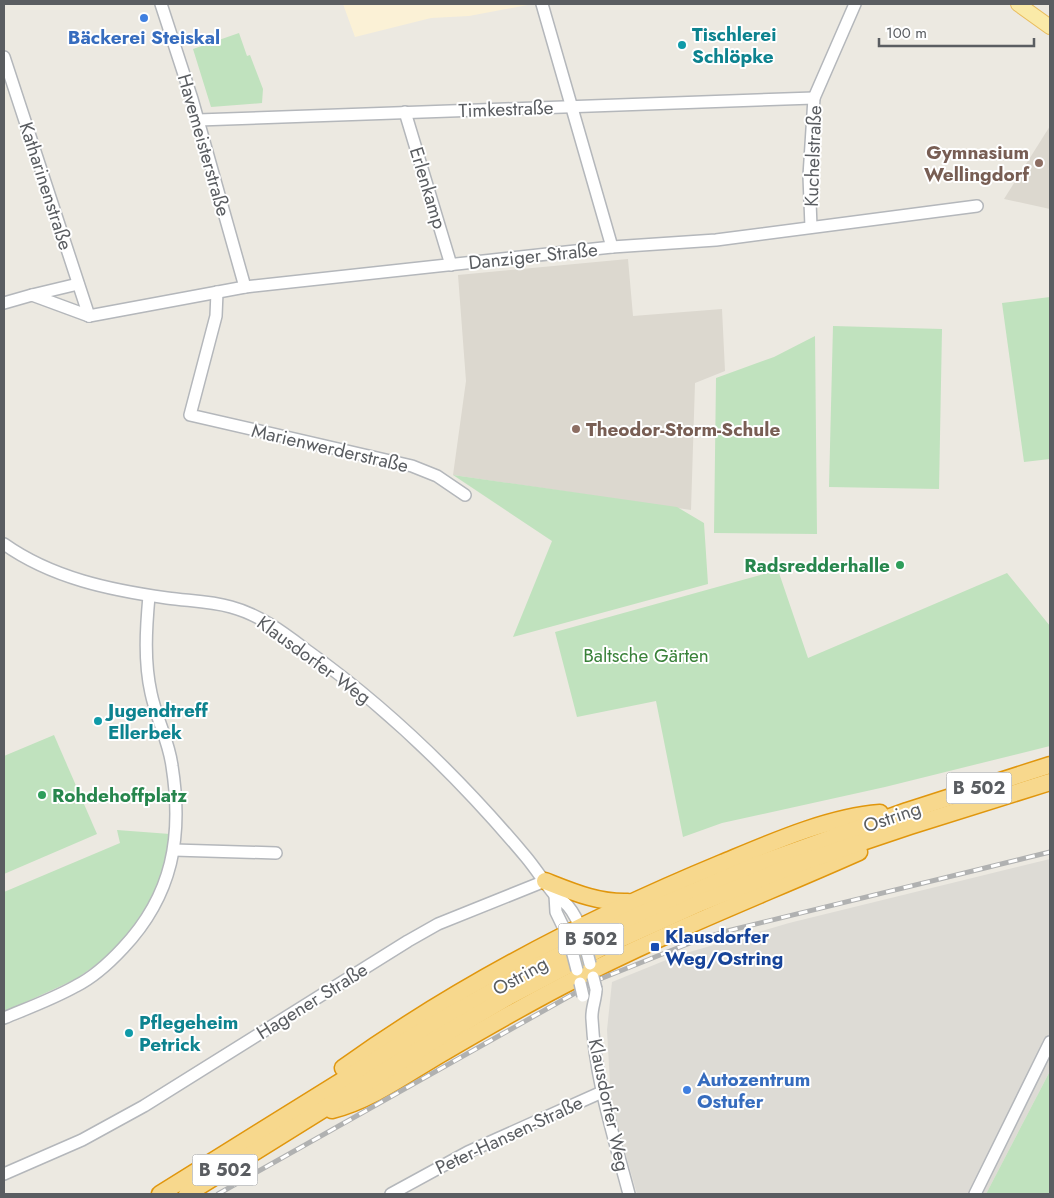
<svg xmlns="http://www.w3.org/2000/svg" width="1054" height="1198" font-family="Jost,sans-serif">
<rect width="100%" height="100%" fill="#ece9e1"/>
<!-- commercial -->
<path fill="#fbf1d6" d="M343,4H533L469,16L431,18L355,37Z"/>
<!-- industrial -->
<path fill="#dddbd5" d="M1050,859V1071L986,1194H637L611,1102L607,1030L612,982L676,956L789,923Z"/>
<!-- education -->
<g fill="#dcd8cf">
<path d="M1050,126V209L1004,199Z"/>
<path d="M628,259L633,316L722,309L725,371L695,383L691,510L453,475L466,381L458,275Z"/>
</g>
<!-- green -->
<g fill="#c0e2be">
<path d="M239,33L247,56L250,55L263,89L262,103L211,107L193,49Z"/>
<path d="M1050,297V459L1024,462L1002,303Z"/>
<path d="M833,326L942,329L939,489L829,487Z"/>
<path d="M815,336L817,534L714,533L716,378L774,357Z"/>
<path d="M453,475L677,507L704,523L708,584L513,637L552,541Z"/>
<path d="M778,570L808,658L1007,573L1050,626V746L885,787L722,823L683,837L656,701L577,717L555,632Z"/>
<path d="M54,735L97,834L4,874V756Z"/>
<path d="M117,830L170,834L164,874L141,919L111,954L76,979L4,1012V892L120,843Z"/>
<path d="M1050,1071V1194H986Z"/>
</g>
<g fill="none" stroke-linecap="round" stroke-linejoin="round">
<!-- minor casing -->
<g stroke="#b4b7bb" stroke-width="14">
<g id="minor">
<path d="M161,4L192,99L245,287"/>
<path d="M542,4L612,247"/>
<path d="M4,57L89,316"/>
<path d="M405,112L451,265"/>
<path d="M198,120C403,111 609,107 814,98"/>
<path d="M811,227L809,176L814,98L855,4"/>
<path d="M217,292L216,316L190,415L412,466L437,476L465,495"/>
<path d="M32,295L78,284"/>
<path d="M4,303L32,295L89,316"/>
<path d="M89,316L245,287L612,247L716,240L977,206"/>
<path d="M4,544C52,578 110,590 167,598C189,601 210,601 231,607C261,615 285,634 309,652C390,710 463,782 526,857C536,869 544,882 554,894C558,899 564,901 568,906C574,913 579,924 582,933"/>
<path d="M174,850L276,853"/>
<path d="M555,895L556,912L569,939"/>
<path d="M596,989C596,999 591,1009 592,1019C595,1079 614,1137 629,1194"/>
<path d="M4,1018C28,1008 53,999 76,986C94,977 110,962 123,948C173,895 183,836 172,766C169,741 156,718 151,693C144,661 146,629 149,596"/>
<path d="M4,1174L82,1140L144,1106L408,941L438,924L545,881"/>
<path d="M391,1194L468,1152L602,1092"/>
<path d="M975,1194L1050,1042"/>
</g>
</g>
<!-- major casing -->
<g stroke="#e9bc5d" stroke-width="16">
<path id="major" d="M1018,4L1050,27"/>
</g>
<!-- highway casing -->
<g stroke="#e0960d" stroke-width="19">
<g id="highway">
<path d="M545,881C573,892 598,903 628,902"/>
<path d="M343,1068C460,984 589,918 722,863C770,843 828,817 880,813"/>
<path d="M332,1110C371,1100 405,1075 439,1055C480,1031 520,1008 562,986C658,935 760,896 859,852"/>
<path d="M160,1194L422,1031L528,971L641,914L756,865L907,811L1050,765"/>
<path d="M187,1194L433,1041L508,997L605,946L700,903L800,863L910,826L1050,782"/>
</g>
</g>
<!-- minor -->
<use href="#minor" stroke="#fff" stroke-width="11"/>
<!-- major -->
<use href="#major" stroke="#faeaa8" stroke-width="14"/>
<!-- highway -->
<use href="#highway" stroke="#f7d88d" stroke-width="16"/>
<!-- rail casing -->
<g stroke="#b0b1b1" stroke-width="5">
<path id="rail" d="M218,1194L600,979L690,943L723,932L1050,852"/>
</g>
<!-- rail -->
<use href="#rail" stroke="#fff" stroke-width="3" stroke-dasharray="9" stroke-linecap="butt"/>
<!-- minor-bridge casing -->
<g stroke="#b4b7bb" stroke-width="14" stroke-linecap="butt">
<g id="minor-bridge">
<path d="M582,933L590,964"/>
<path d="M569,939L577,970"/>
<path d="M593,977L596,989"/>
<path d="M580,983L583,996"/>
</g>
</g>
<!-- minor-bridge -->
<use href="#minor-bridge" stroke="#fff" stroke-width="11"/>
</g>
<!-- markers -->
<g fill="#3f7fe0" stroke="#fff" stroke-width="2">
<circle cx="144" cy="18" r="5"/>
<circle cx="687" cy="1090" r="5"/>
</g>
<g fill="#0f9aa8" stroke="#fff" stroke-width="2">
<circle cx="682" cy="45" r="5"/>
<circle cx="98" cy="721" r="5"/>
<circle cx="129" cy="1033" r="5"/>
</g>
<g fill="#8d6e63" stroke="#fff" stroke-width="2">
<circle cx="1039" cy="163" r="5"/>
<circle cx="576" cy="429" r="5"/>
</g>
<g fill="#2e9e5b" stroke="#fff" stroke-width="2">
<circle cx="900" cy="565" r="5"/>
<circle cx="42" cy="795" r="5"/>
</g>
<rect fill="#1a4fb4" stroke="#fff" stroke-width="2" x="650" y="942" width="10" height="10" rx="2.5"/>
<g text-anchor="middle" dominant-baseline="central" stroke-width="4" stroke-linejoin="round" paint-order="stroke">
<!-- shield labels -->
<g fill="#fff" stroke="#8c8e90" stroke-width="1">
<rect x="946.5" y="772.5" width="65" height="31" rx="4"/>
<rect x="558.5" y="923.5" width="65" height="31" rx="4"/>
<rect x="192.5" y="1154.5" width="65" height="31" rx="4"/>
</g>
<g font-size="18" font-weight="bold" fill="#5a5d61">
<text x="979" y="788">B 502</text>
<text x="591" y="939">B 502</text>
<text x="225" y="1170">B 502</text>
</g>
<!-- culture labels -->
<g font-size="19" font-weight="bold" fill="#0d838f" stroke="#fff" text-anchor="start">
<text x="692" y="34">Tischlerei<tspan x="692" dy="22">Schlöpke</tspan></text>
<text x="108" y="710">Jugendtreff<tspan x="108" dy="22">Ellerbek</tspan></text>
<text x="139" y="1022">Pflegeheim<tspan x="139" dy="22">Petrick</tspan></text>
</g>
<!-- shop labels -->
<g font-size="19" font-weight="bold" fill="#366cbe" stroke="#fff">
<text x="144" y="37">Bäckerei Steiskal</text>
<text x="697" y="1079" text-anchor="start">Autozentrum<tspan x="697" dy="22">Ostufer</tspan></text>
</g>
<!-- street labels -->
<g font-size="19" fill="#5a5d61" stroke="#fff">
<text transform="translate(506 109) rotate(-2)">Timkestraße</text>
<text transform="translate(204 145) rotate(74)">Havemeisterstraße</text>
<text transform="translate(813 156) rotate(-88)">Kuchelstraße</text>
<text transform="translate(46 186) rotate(72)">Katharinenstraße</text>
<text transform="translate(428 188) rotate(73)">Erlenkamp</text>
<text transform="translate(533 256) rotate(-6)">Danziger Straße</text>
<text transform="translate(330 448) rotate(13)">Marienwerderstraße</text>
<text transform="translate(314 660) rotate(36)">Klausdorfer Weg</text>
<text transform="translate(892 817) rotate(-19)">Ostring</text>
<text transform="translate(520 976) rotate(-29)">Ostring</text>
<text transform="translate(312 1001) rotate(-32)">Hagener Straße</text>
<text transform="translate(609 1105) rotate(78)">Klausdorfer Weg</text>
<text transform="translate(509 1135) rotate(-25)">Peter-Hansen-Straße</text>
</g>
<!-- education labels -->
<g font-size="19" font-weight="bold" fill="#785e54" stroke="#fff" text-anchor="end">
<text x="1029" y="152">Gymnasium<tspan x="1029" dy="22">Wellingdorf</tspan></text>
<text x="586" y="429" text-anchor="start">Theodor-Storm-Schule</text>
</g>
<!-- leisure labels -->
<g font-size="19" font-weight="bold" fill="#27864d" stroke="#fff" text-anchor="end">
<text x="890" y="565">Radsredderhalle</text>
<text x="52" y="795" text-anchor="start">Rohdehoffplatz</text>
</g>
<!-- park labels -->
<g font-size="19" fill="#398139" stroke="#fff">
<text x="646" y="655">Baltsche Gärten</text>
</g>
<!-- transit labels -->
<g font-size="19" font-weight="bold" fill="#164399" stroke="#fff" text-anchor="start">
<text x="665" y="936">Klausdorfer<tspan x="665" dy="22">Weg/Ostring</tspan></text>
</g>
</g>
<!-- border -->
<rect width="1054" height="1198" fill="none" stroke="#5a5d61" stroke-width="10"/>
<!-- scale -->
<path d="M879 38v8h155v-8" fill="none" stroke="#5a5d61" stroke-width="2.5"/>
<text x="886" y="38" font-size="15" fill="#5a5d61" stroke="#ffffff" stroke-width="4" paint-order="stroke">100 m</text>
</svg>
